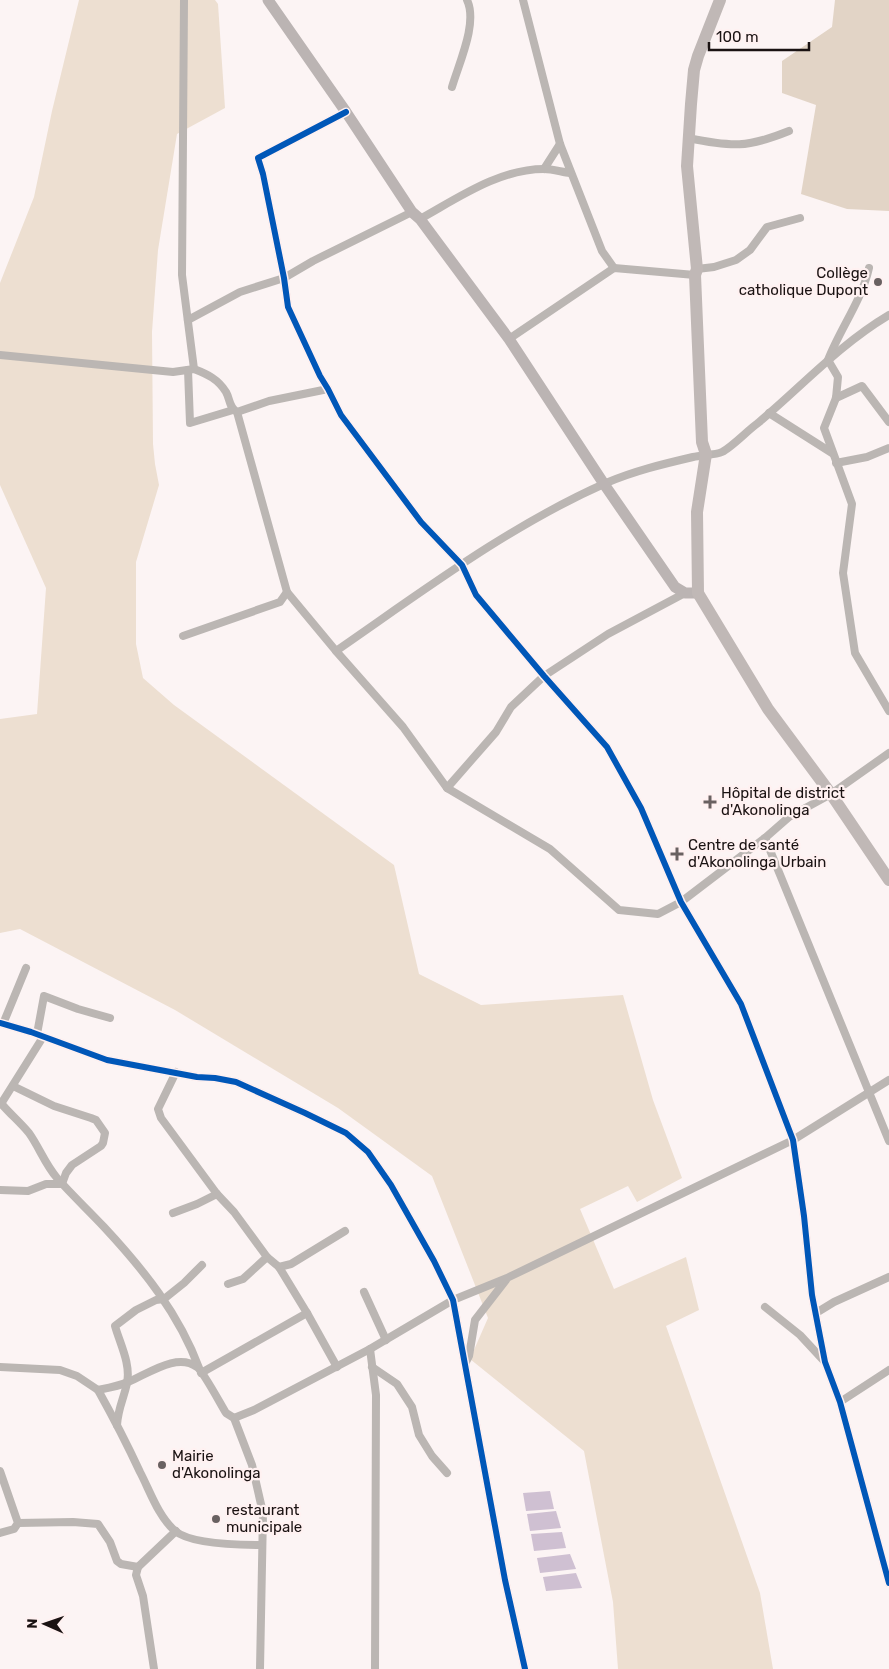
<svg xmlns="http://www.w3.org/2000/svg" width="889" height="1669" font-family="Rubik,sans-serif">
<rect width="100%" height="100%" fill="#fcf4f4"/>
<!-- green -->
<path fill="#eddfd1" d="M79,0H215L218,4L225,108L177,134L158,250L152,332L153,444L155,464L159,485L136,562V644L143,678L174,705L394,865L419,974L481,1005L623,995L653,1100L682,1178L637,1202L628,1186L580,1209L614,1289L686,1257L699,1310L666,1326L760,1593L773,1669H618L613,1602L584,1451L470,1359L488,1318L432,1176L338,1108L175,1010L20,929L0,933V719L37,714L46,588L0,485V283L34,197L52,111Z"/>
<!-- forest -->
<path fill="#e2d4c6" d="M835,0H889V211L847,209L801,194L816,105L782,93V61L832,27Z"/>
<!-- water -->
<g fill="#cfc0d2">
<path d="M550,1491L554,1509L526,1511L523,1493Z"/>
<path d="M556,1511L561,1528L530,1531L527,1514Z"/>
<path d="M562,1532L566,1548L534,1551L531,1534Z"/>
<path d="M570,1554L576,1569L540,1573L537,1558Z"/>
<path d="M576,1573L582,1588L546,1591L543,1577Z"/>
</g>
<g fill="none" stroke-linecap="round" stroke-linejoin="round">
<!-- street -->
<g stroke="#bbb6b3" stroke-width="8">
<path d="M184,0L182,275L194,369C207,374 218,379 226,392C230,399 229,408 237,412L287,592L336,651"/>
<path d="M523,0L560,144L602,251L614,268"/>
<path d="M452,87C459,63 478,23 467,0"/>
<path d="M346,112L258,158L263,174L284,278L288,307L320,376L328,389L341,415L421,522L462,565L476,595L544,676L607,747L641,808L681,902L741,1004L793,1140L804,1216L812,1295L825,1362L840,1402L889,1583"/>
<path d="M688,138C732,147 747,148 789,131"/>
<path d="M544,169L560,144"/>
<path d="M420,219C458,198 499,169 544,169C552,169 562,172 570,173"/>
<path d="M869,268C862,300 840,329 828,360L838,377L836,398L824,428L852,504L843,573L855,653L889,711"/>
<path d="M697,269L714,267L736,260L750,250L767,227L800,218"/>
<path d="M889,315C840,344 801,387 758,423C748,430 732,447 722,452C716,455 701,455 693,457C663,464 634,471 606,483C509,526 423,591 336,651L403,727L447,788L550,849L619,910L658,914L681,902L765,838L789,817L831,794L889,753"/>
<path d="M188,320L240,292L284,278L313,261L412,212"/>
<path d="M509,339L614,268L695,275"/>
<path d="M0,355L173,372L194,369"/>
<path d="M188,370L190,423L233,410"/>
<path d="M836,398L862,386L889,422"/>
<path d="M237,412L269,401L328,389"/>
<path d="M769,413L832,453"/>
<path d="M836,463L867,457L889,448"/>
<path d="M183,636L280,602L287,592"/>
<path d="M447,788L496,732L511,707L544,676L608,634L685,593"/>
<path d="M765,838L889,1141"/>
<path d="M0,1023L31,1032L107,1060L197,1077L215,1078L236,1082L305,1113L346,1133L368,1152L391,1185L434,1261L453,1300L505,1580L525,1669"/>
<path d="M3,1024L26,968"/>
<path d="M37,1034L44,996L78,1009L110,1018"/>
<path d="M176,1072L158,1109L161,1118L217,1194L234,1212L267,1257L279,1267L307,1313L337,1367"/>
<path d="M0,1102C9,1113 20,1122 29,1133C39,1147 45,1164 57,1178C72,1195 89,1211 104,1227C144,1270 179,1314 199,1368"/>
<path d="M1,1104L43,1037"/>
<path d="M0,1190L28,1191L46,1184H62L66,1173L72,1165L101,1146L103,1143L105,1133L96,1120L91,1118L54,1106L13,1086"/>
<path d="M173,1213L197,1204L217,1194"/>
<path d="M279,1267L291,1264L345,1231"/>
<path d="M228,1284L243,1279L267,1257"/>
<path d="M364,1292L386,1340"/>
<path d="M765,1307L800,1335L825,1362"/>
<path d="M816,1313L834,1302L889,1277"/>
<path d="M370,1349L376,1395L375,1669"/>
<path d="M465,1364L469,1356L475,1320L506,1280"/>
<path d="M0,1367L60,1370L77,1376L98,1390C108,1388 119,1386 128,1382C148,1374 177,1352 197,1367C203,1371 221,1405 226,1413L234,1418L252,1465L263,1513L260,1669"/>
<path d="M372,1367L397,1384L412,1407L419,1435L432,1456L447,1473"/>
<path d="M201,1373L307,1313"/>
<path d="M98,1390C113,1417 127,1444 140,1472C150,1491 158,1516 175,1531C191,1544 241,1545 261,1545"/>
<path d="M840,1402L889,1370"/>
<path d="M234,1418L254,1410L370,1349L453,1300L507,1278L793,1140L889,1080"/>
<path d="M117,1425C118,1408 124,1398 127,1383C131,1364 120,1344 115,1326L136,1310L156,1300L164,1299L184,1283L202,1265"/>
<path d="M0,1471L18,1523L14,1529L0,1533"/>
<path d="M18,1523L73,1522L98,1524L110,1542L117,1561L121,1564L138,1567"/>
<path d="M154,1669L143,1596L136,1575L138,1567L176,1531"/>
</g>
<!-- secondary -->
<path stroke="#bbb4b3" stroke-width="11" d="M268,0L346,112L412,212L420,219L509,339L604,484L675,587L685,593H698"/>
<!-- primary -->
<path stroke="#c0b8b6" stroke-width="12" d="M720,0L698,56L694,70L691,104L687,166L697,269L695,275L702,442L706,454L697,512L698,593L768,709L831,794L889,880"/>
<!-- cycleway casing -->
<g stroke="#fff1f1" stroke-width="9">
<g id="cycleway">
<path d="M346,112L258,158L263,174L284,278L288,307L320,376L328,389L341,415L421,522L462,565L476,595L544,676L607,747L641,808L681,902L741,1004L793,1140L804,1216L812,1295L825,1362L840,1402L889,1583"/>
<path d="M0,1023L31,1032L107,1060L197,1077L215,1078L236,1082L305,1113L346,1133L368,1152L391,1185L434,1261L453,1300L505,1580L525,1669"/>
</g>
</g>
<!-- cycleway -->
<use href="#cycleway" stroke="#0057b8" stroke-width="6"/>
</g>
<!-- markers -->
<g fill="#696161" stroke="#fff1f1" stroke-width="2">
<circle cx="878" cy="282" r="5"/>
<path d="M707.5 794.5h5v5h5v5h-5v5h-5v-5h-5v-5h5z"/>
<path d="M674.5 846.5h5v5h5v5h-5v5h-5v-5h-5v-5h5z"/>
<circle cx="162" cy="1465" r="5"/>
<circle cx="216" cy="1519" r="5"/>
</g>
<g text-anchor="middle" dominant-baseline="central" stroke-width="4.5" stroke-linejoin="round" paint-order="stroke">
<!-- poi labels -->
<g font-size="15" fill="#1a1212" stroke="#fff1f1" text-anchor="start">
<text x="868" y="273" text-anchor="end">Collège<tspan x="868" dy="17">catholique Dupont</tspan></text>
<text x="721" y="793">Hôpital de district<tspan x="721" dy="17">d'Akonolinga</tspan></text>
<text x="688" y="845">Centre de santé<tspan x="688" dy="17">d'Akonolinga Urbain</tspan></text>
<text x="172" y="1456">Mairie<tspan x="172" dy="17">d'Akonolinga</tspan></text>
<text x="226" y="1510">restaurant<tspan x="226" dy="17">municipale</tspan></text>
</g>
</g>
<!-- north arrow -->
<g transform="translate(45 1624) rotate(272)" stroke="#fff1f1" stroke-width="4" paint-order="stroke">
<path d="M0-4L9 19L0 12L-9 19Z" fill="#1a1212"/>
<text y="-8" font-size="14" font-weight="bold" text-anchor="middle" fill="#1a1212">N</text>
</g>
<!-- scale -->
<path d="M709 42v8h100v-8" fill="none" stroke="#1a1212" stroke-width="2.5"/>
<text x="716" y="42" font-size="15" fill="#1a1212" stroke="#fff1f1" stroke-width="4" paint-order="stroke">100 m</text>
</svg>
